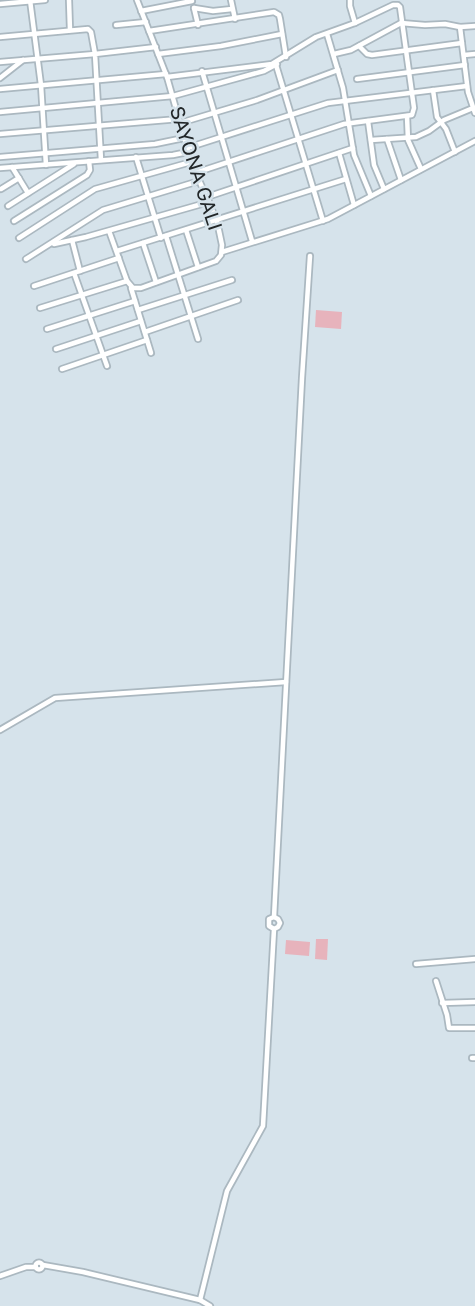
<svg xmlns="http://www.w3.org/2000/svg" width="475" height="1306" font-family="'Golos Text',sans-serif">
<rect width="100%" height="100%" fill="#d6e3eb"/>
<!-- green -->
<g fill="#e7b3bc">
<path d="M316,310L342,312L341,329L315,327Z"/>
<path d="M316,939H328L327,960L315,959Z"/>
<path d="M286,940L310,942L309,956L285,954Z"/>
</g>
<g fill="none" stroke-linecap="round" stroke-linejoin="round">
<!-- street casing -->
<g stroke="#abb8c0" stroke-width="8">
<g id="street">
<path d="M30,0L41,85L46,165"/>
<path d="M69,0L70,30"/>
<path d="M231,0L235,19"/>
<path d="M350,0V6L355,23"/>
<path d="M0,4L45,0"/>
<path d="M194,8L213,11L232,9"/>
<path d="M194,8L198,25"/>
<path d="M141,11L192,1"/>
<path d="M116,25L146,22"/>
<path d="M460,27L468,92L475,113"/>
<path d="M149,31L274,12L279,15L280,19L286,57"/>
<path d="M327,34L343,88L354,155L371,196"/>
<path d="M0,37L88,29L91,32L95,54L0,62"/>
<path d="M359,46L367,54L372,55L462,43"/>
<path d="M158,54L221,46L282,34"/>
<path d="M334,54L351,50L401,23L425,25L445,24L460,27L475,26"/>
<path d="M464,55L475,54"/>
<path d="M276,65L323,221"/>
<path d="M202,71L252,241"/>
<path d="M167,77L272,64L316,37L355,23L393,5H398L400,7L414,108L412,115L344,124L195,173"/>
<path d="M0,78L23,60"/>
<path d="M357,79L465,65"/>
<path d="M0,89L166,74"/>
<path d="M433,90L437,117L446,129L455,152"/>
<path d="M0,112L173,96L264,71L277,64"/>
<path d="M407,116L408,140L421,169"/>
<path d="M368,121L374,165L384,189"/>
<path d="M180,123L257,100L338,70"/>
<path d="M0,134L179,119"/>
<path d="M387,139L401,180"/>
<path d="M371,140L416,137L429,131L444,120L473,108"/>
<path d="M187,148L328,103L467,86"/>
<path d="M339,153L354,205"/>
<path d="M0,157L155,144L184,138"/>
<path d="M136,157L161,238"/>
<path d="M101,160L95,54L156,47"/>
<path d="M12,167L28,193"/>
<path d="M0,168L173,155L188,152"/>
<path d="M1,189L19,178"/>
<path d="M207,197L353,148"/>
<path d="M8,206L74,164"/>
<path d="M14,221L87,175L90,170L89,161"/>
<path d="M186,230L198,267"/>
<path d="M109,231L127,281L133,288H141L216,261L221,255L222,245L217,221L191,162L167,77L137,0"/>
<path d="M166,236L198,339"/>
<path d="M19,238L95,189L191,162"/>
<path d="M72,240L80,271"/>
<path d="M143,243L156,282"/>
<path d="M54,244L86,237L209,202"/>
<path d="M117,251L346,179"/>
<path d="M222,252L328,219L475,141"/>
<path d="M26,259L103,210L199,181"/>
<path d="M74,273L107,366"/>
<path d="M34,286L119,258"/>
<path d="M131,288L151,353"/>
<path d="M40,308L127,281"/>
<path d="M138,310L232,280"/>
<path d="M47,329L135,301"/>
<path d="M145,332L238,300"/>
<path d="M56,349L141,321"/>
<path d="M62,369L147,340"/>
<path d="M0,730L55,698L286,682"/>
<path d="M274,917L302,378L310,256"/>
<path d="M416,964L475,959"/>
<path d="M436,981L447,1015L449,1028H475"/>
<path d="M442,1003L475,1002"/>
<path d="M472,1058H475"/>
<circle cx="39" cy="1266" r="3.5"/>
<path d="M43,1265L83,1272L200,1300L210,1306"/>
<path d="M0,1276L26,1267H36"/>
<path d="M200,1300L227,1191L263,1126L274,929L278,927L280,923L278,919L274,917L269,919V926L274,929"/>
</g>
</g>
<!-- street -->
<use href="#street" stroke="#fff" stroke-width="4.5"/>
</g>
<g text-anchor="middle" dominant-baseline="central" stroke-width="5" stroke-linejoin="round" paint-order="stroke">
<!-- street labels -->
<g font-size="20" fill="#222729" stroke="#d6e3eb">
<text transform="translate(197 168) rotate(72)">SAYONA GALI</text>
</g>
</g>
</svg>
